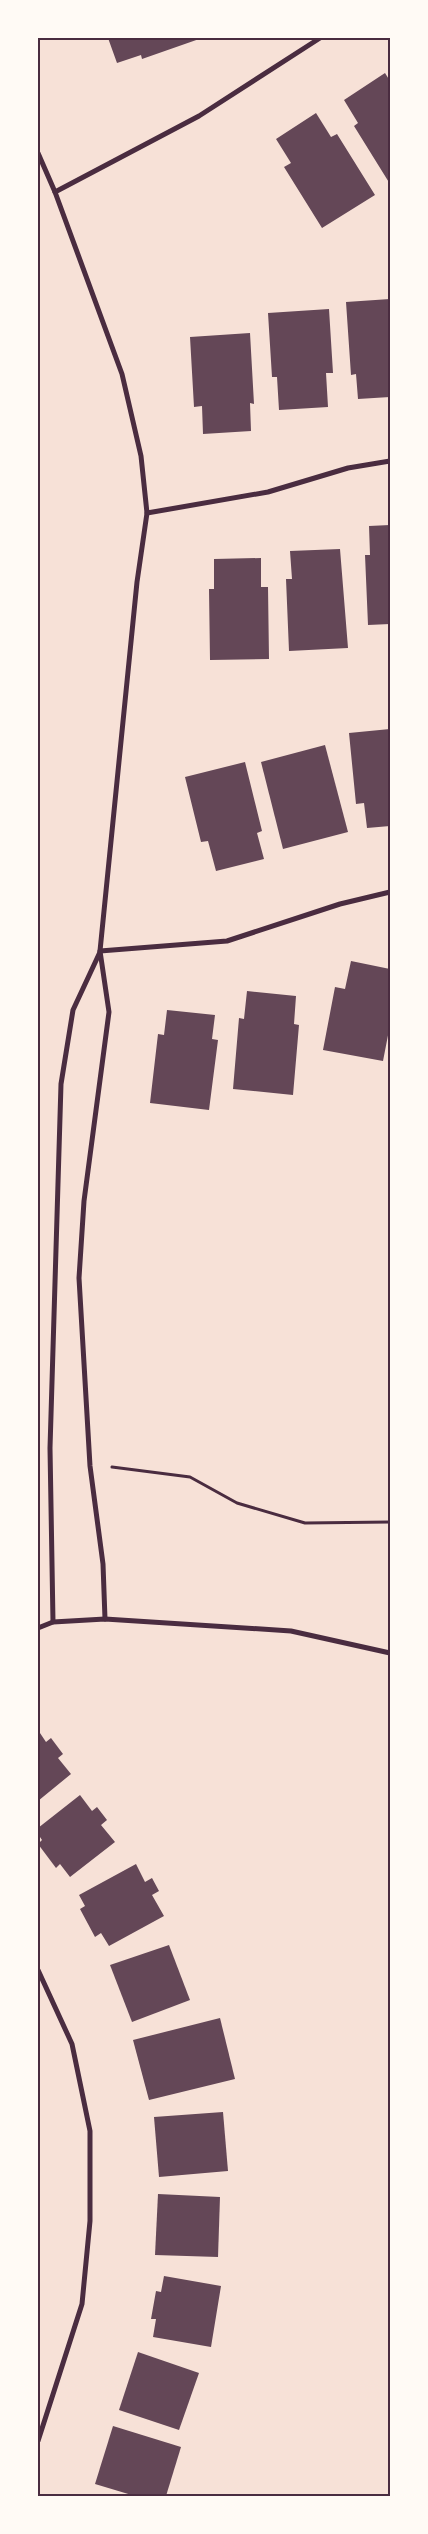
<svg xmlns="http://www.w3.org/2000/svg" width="428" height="2534" font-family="'Source Sans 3',sans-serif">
<rect width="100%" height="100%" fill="#f7e1d7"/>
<!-- building -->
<g fill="#644757">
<path d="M108,38H202L142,59L141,55L117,63Z"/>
<path d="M385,73L390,81V184L354,126L358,123L344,100Z"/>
<path d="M316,113L331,137L337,134L375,195L322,228L284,167L291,163L276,139Z"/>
<path d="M390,299V397L358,399L356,374L351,375L346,302Z"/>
<path d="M329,309L333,373H326L328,407L279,410L277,377H272L268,313Z"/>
<path d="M250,333L254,404L250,403L251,431L203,434L202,406L194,407L190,337Z"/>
<path d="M390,525V624L368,625L365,555H370L369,526Z"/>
<path d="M340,549L348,648L289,651L286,579H292L290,551Z"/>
<path d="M261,558V587H268L269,659L210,660L209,589H214V559Z"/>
<path d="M390,729V826L367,828L364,803L356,804L349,733Z"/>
<path d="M325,745L348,832L283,849L261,762Z"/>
<path d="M245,762L262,831L257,833L264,859L216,871L208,841L201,842L185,777Z"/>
<path d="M351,961L390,969L389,998H390V1025L383,1061L323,1050L335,987L345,989Z"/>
<path d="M247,991L296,996L294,1024L299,1025L293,1095L233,1089L239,1018L244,1019Z"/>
<path d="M167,1010L215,1015L212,1039L218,1040L209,1110L150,1103L158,1034L164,1035Z"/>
<path d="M38,1730L46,1742L51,1738L63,1754L58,1758L71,1774L38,1801Z"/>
<path d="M80,1795L92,1811L97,1807L107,1820L101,1825L115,1842L70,1877L60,1864L56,1868L38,1844L42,1840L38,1834V1828Z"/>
<path d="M136,1864L145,1882L152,1878L159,1891L152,1895L164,1916L109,1946L101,1933L95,1937L80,1909L85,1906L79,1895Z"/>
<path d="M169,1945L190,2000L132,2022L110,1965Z"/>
<path d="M220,2018L235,2079L149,2100L133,2040Z"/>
<path d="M223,2112L228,2171L159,2177L154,2117Z"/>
<path d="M158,2194L220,2197L218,2257L155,2255Z"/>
<path d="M164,2276L221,2286L211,2347L153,2337L156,2319H151L156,2291L161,2292Z"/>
<path d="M138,2352L199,2373L179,2430L119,2410Z"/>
<path d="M113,2426L181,2447L166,2496H135L95,2484Z"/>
</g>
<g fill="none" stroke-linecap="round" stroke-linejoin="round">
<!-- path -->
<path stroke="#4a2c40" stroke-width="3" d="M112,1467L190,1477L237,1503L305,1523L390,1522"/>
<!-- minor -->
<g stroke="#4a2c40" stroke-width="5">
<path d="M38,153L55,192L122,374L141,456L147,513L137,582L100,951L109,1012L84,1201L79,1278L90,1466L103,1564L105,1619"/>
<path d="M55,192L199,116L320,38"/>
<path d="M147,513L268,492L348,468L390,461"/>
<path d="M100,951L227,941L340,904L390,892"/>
<path d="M53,1622L50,1448L61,1084L73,1010L100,952"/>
<path d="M38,1628L53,1622L105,1619L291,1631L390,1653"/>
<path d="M38,1970L72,2044L90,2131V2221L82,2304L38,2441"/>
</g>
</g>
<!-- border -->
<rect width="428" height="2534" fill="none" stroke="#fffaf5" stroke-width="78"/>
<rect x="39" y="39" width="350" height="2456" fill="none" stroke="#4a2c40" stroke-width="2"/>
</svg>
